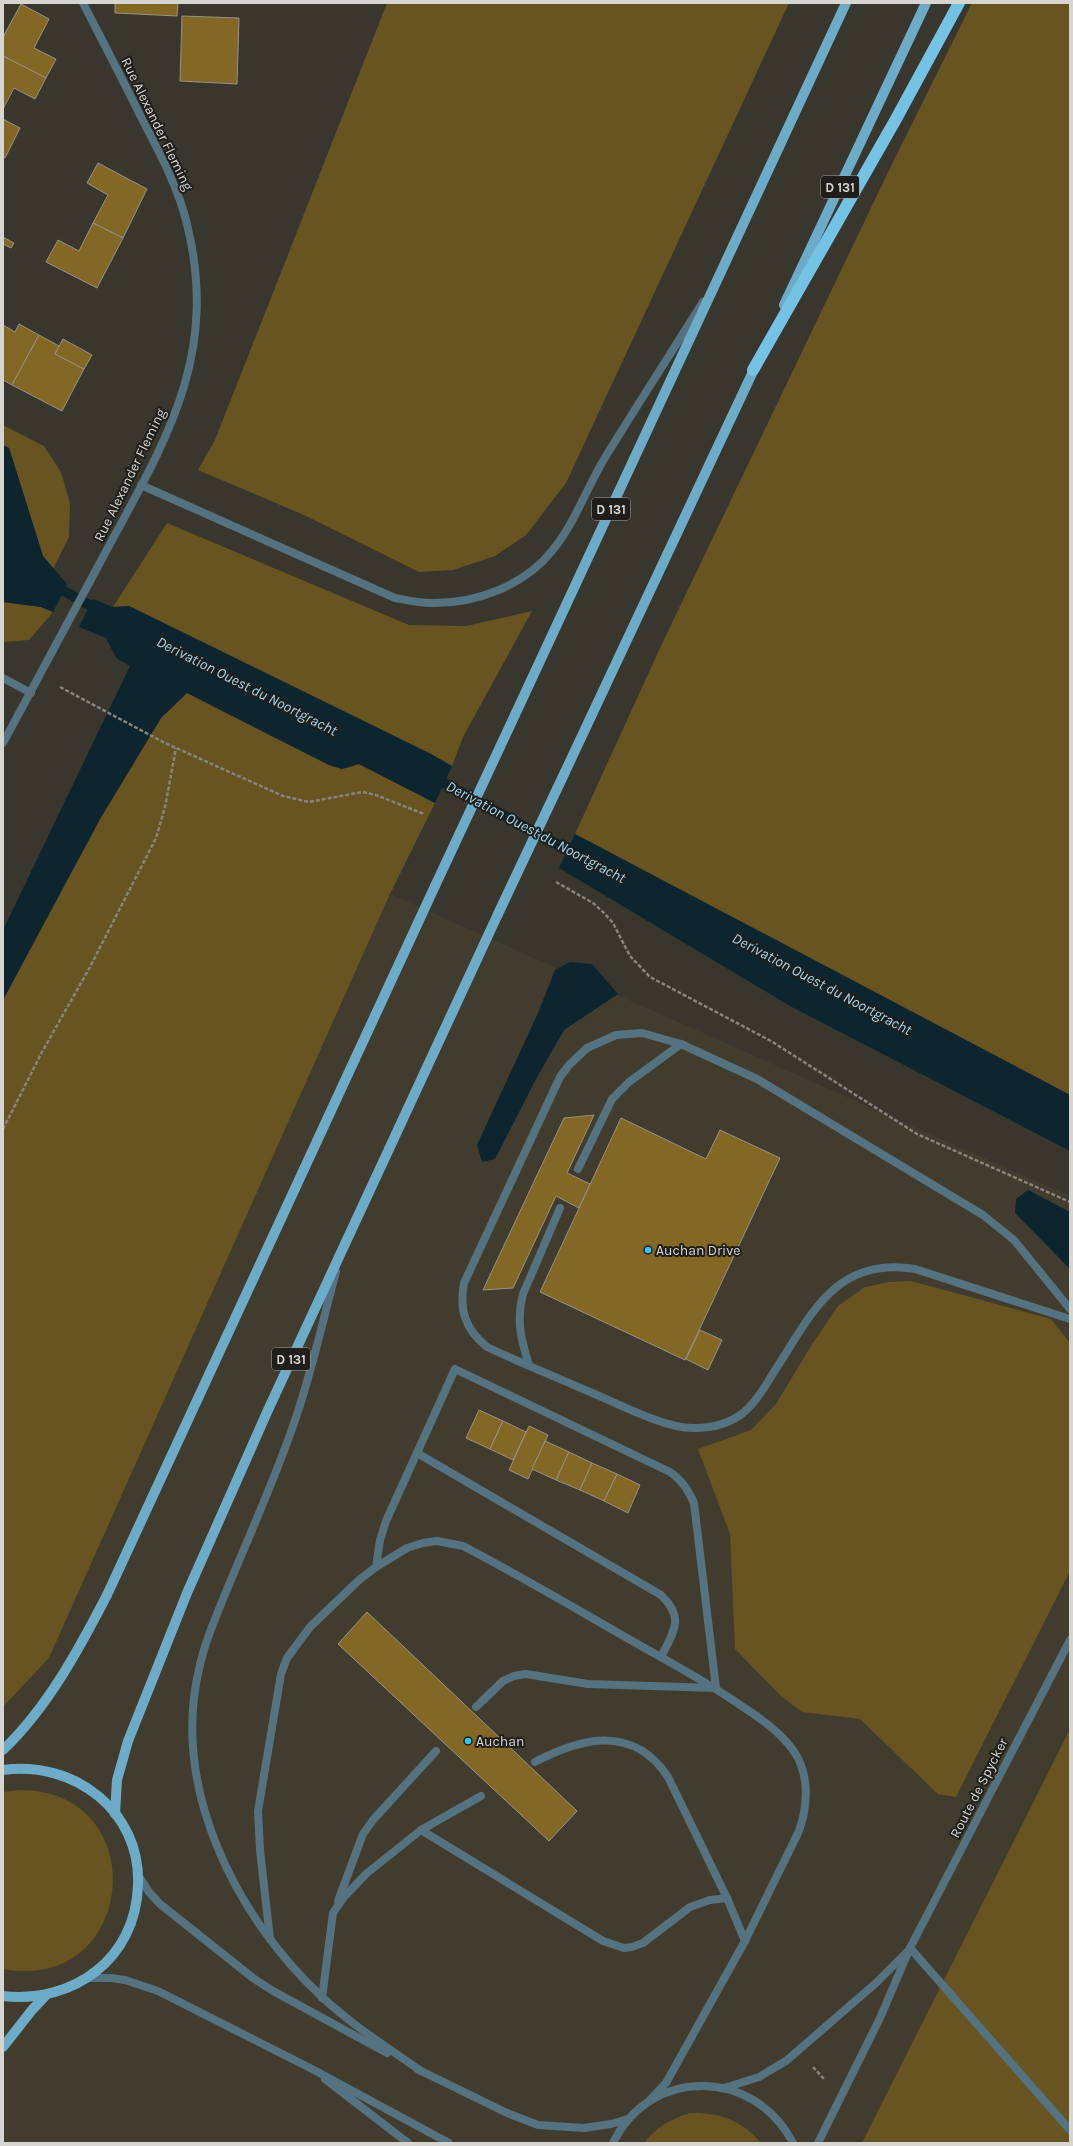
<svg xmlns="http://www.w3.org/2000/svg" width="1073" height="2146" font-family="Karla,sans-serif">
<rect width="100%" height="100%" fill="#39362e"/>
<!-- built -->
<path fill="#423c2e" d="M390,894L1070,1196V1729L862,2143H3V1707L49,1658Z"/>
<!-- green -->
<g fill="#675421">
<path d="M387,3H789L566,483L526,535L495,556L453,570L419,572L304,515L198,470L215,440Z"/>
<path d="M972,3H1070V1095L575,834L660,648L892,164Z"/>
<path d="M3,425L44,446L61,472L70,503L69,537L53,569L43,556L9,448L3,445Z"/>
<path d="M167,523L409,625L466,626L532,611L463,737L452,766L429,753L129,606L113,607Z"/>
<path d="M3,602L41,607L53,612L29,640L3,642Z"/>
<path d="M187,693L329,765L342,769L359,764L435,803L390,894L49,1658L3,1707V1000L100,819L161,718Z"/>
<path d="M911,1281L1051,1319L1070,1343V1571L956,1797L938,1794L860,1719L802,1712L781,1696L735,1649L730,1534L698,1449L751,1430L776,1404L811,1346L838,1306L865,1287L889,1282Z"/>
<path d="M1070,1729V2143H862Z"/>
<path d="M20,1790C155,1790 137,1994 3,1969V1792Z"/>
<path d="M690,2113C719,2112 742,2120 761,2143H644C656,2127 671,2119 690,2113Z"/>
</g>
<!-- water -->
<g fill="#0c252f">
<path d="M3,445L9,448L43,556L67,584L53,612L41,607L3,602Z"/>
<path d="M93,599L113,607L129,606L429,753L452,766L435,803L359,764L342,769L329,765L187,693L161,718L100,819L3,1000V930L130,666L116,658L106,638L79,627Z"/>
<path d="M575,834L1070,1095V1151L790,1006L559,868Z"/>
<path d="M570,962L592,964L618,994L564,1030L536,1079L495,1159L482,1162L477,1145L538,1013L555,970Z"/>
<path d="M1028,1190L1070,1212V1269L1015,1213L1016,1199Z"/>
</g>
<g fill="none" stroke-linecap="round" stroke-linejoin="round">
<!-- stream -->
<g stroke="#0c252f" stroke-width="10">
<path d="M53,585L102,612"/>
<path d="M433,777L579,856"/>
</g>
</g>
<!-- building -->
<g fill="#826824" stroke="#969289">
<path d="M115,3H178L177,16L115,13Z"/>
<path d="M21,4L49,19L34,48L56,59L46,78L3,56V37Z"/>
<path d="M182,16L239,18L237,84L180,81Z"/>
<path d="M3,56L46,78L35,99L14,88L3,109Z"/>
<path d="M3,119L20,128L5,158L3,157Z"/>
<path d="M98,163L147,189L123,238L93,223L108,195L87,183Z"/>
<path d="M93,223L123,238L97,288L46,262L58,240L79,251Z"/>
<path d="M3,237L14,243L11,248L3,244Z"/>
<path d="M19,324L39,335L12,385L3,380V325L15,332Z"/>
<path d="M39,335L59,346L55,354L84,369L62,411L12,385Z"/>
<path d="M63,339L92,355L84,369L55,354Z"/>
<path d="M594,1115L567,1173L590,1184L579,1208L556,1196L513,1288L483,1290L564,1118Z"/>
<path d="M621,1118L706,1159L720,1130L780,1158L685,1360L540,1292Z"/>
<path d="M700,1330L722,1340L708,1370L686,1359Z"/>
<path d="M479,1410L503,1421L490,1449L466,1438Z"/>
<path d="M503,1421L526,1432L513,1460L490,1449Z"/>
<path d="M529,1426L548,1435L528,1479L509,1470Z"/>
<path d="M545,1441L569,1452L556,1480L532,1469Z"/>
<path d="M569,1452L592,1463L580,1490L556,1480Z"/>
<path d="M592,1463L617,1474L604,1501L580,1490Z"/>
<path d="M617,1474L640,1485L628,1513L604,1501Z"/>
<path d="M367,1612L577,1811L549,1841L338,1644Z"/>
</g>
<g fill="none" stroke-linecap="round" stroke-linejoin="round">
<!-- path -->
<g stroke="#87847e" stroke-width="2.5" stroke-dasharray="4 2" stroke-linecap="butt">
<path d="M60,687L165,743L283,796L309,802L362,792L376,795L424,814"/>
<path d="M556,882L593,903L603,912L613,923L630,956L650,977L771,1041L917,1134L1070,1202"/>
<path d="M3,1129L42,1052L90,967L156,838L165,807L176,748"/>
<path d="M813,2067L824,2079"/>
</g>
<!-- service -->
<g stroke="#547280" stroke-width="8">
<path d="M578,1169L612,1099L629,1082L681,1044"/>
<path d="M1070,1309L1014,1240L983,1215L757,1079L681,1044L642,1033L616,1035L587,1048L569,1065L560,1077L464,1283C459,1310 465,1329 487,1347C521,1363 556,1377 590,1392C617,1403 665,1429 694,1428C711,1428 729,1424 743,1413C755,1403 764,1389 772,1375C810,1318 833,1256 915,1269L1070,1319"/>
<path d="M529,1365C521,1340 516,1319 523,1294L560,1208"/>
<path d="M417,1453L661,1595C685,1618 674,1631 661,1657"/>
<path d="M376,1567L380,1540L386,1521L455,1369L670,1472C682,1480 688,1490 694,1503L716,1688L588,1684L526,1674L514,1676L503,1681L476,1707"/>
<path d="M535,1762C583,1737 634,1725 668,1777L727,1898L745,1941"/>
<path d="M421,1830L603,1941L624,1948L632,1947L643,1943L690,1907L710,1900L727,1898"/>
<path d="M338,1901L363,1834L373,1820L436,1751"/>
<path d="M270,1939L260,1850L258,1811L281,1674L287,1658L310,1627L359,1580L376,1567L407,1548L423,1543L437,1541L463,1546C521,1576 578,1610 634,1642C671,1663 709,1683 743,1707C762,1719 780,1732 793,1750C810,1774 808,1805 799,1831L745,1941L676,2065L666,2083L649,2101"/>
<path d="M910,1948L1070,2130"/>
<path d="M322,1998L333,1913L344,1897L366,1874L421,1830L481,1796"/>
<path d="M325,2079L408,2143"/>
</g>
<!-- minor -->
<g stroke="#547280" stroke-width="8">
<path d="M141,485L395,598C406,600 419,603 431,603C475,604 524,586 552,551C575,523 587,487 606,456C638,404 671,353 703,302"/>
<path d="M3,678L31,693"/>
<path d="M3,743C37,681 70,619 103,557C164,443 220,359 187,224C178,187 159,152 142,119C123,80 103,42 83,3"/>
<path d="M336,1272C322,1323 311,1376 293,1426C274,1481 250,1534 228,1587C217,1614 205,1641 199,1669C171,1789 236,1917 322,1997C352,2025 388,2048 421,2071"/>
<path d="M138,1875L149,1892L160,1904L253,1978L273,1991L387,2053"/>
<path d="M86,1978H111L125,1980L158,1991L312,2069L449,2143"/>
<path d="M417,2069L507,2113L538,2125L584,2128L611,2124L628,2119"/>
<path d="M724,2088L759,2077L786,2061L876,1983L907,1952"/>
<path d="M613,2143C650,2066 755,2068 793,2143"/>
<path d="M818,2143L880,2018L910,1948L1070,1640"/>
</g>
<!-- primary -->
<g stroke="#6cacc8" stroke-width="10">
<path d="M784,305L926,3"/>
<path d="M500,747L846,3"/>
<path d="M565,772L757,363"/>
<path d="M3,1750C48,1707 79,1649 107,1595L435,886"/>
<path d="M3,1770C74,1760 141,1811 138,1885C136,1959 73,2004 3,1996"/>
<path d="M115,1814L117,1780L128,1741L187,1593L268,1410L498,914"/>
<path d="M3,2047L32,2010L46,1995"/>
</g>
<!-- motorway -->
<path stroke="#74c3e5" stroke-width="12" d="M753,370L896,119L959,3"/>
<!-- primary-bridge -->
<g stroke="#6cacc8" stroke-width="10">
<path d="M435,886L500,747"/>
<path d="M498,914L565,772"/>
</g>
</g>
<!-- markers -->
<g fill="#29c8ff" stroke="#1f1e1a" stroke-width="1.5">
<circle cx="648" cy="1250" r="4"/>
<circle cx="468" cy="1741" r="4"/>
</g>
<g text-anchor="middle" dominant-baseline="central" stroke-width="4" stroke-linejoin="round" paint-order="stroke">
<!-- shield labels -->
<g fill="#1f1e1a" stroke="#a09e99" stroke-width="1">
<rect x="821" y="176" width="38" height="22" rx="3"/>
<rect x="592" y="498" width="38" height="22" rx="3"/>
<rect x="272" y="1348" width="38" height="22" rx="3"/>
</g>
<g font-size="13" font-weight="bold" fill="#d7d5d0">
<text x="840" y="187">D 131</text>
<text x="611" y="509">D 131</text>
<text x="291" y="1359">D 131</text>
</g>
<!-- street labels -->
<g font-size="14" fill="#d7d5d0" stroke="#1f1e1a">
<text transform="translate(157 124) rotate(64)">Rue Alexander Fleming</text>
<text transform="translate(130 475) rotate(-64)">Rue Alexander Fleming</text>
<text transform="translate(979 1788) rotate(-63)">Route de Spycker</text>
</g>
<!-- poi labels -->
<g font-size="14" fill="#d7d5d0" stroke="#1f1e1a" text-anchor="start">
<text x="656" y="1250">Auchan Drive</text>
<text x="476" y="1741">Auchan</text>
</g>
<!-- water labels -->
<g font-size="15" font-style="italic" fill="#9bd8f3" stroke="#1f1e1a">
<text transform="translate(247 686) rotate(27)">Derivation Ouest du Noortgracht</text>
<text transform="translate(536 832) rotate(28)">Derivation Ouest du Noortgracht</text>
<text transform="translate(822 984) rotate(28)">Derivation Ouest du Noortgracht</text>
</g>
</g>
<!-- border -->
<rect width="1073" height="2146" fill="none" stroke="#d7d5d0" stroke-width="8"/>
</svg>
